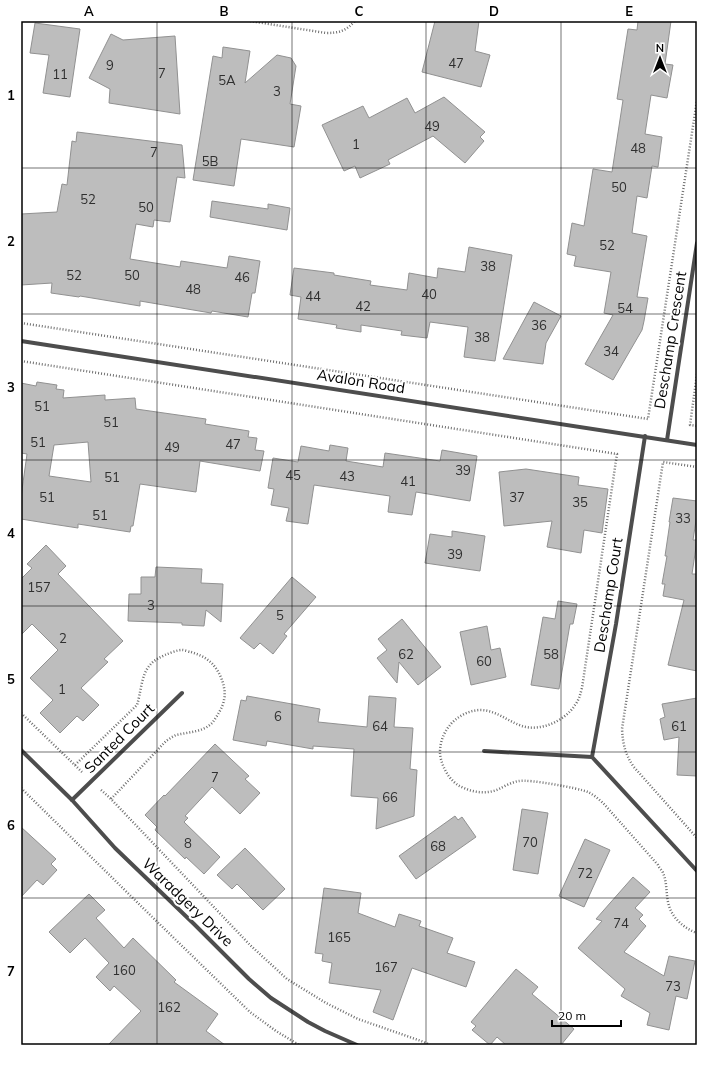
<svg xmlns="http://www.w3.org/2000/svg" width="718" height="1066" font-family="Mulish,sans-serif">
<rect width="100%" height="100%" fill="#fff"/>
<!-- building -->
<g fill="#bdbdbd" stroke="#919191" fill-rule="evenodd">
<path d="M435,21H479L475,51L490,55L481,87L422,72Z"/>
<path d="M638,21H671L665,64L673,65L667,98L651,95L645,134L662,137L658,167L652,166L647,198L637,196L632,233L647,236L637,297L648,298L644,321L642,330L613,380L585,364L613,315L604,313L611,272L574,266L576,256L567,254L572,223L584,226L593,169L612,172L623,100L617,99L628,29L637,30Z"/>
<path d="M35,23L80,29L70,97L43,93L49,55L30,53Z"/>
<path d="M111,34L123,40L175,36L180,114L109,103L110,89L89,78Z"/>
<path d="M223,47L250,51L245,83L277,55L291,58L296,66L290,104L301,106L294,147L241,139L234,186L193,180L213,56L222,58Z"/>
<path d="M444,97L485,132L480,137L484,141L465,163L433,136L388,160L390,164L360,178L355,166L344,171L322,125L363,106L369,118L407,98L415,113Z"/>
<path d="M77,132L182,145L185,178L177,177L170,222L154,220L153,227L136,224L130,259L180,267L181,261L227,268L229,256L260,261L255,293H252L248,317L212,311L211,313L140,301V306L80,296L79,297L51,293L52,283L21,285V214L57,212L62,184L67,185L72,141L76,142Z"/>
<path d="M212,201L268,209V204L290,208L287,230L210,217Z"/>
<path d="M469,247L512,255L495,361L464,357L468,327L430,322L427,338L401,335L402,331L361,325V332L336,328L337,325L298,319L301,297L290,295L294,268L334,273V275L371,281L370,285L407,290L409,273L437,278L438,268L465,272Z"/>
<path d="M534,302L561,316L546,343L543,364L503,359Z"/>
<path d="M37,382L57,385L56,389L64,390L63,398L105,395V400L135,398L136,409L206,419L205,424L249,431L248,437L257,438L255,450L264,451L260,471L200,461L196,492L140,484L133,526H131L130,532L78,524V528L52,524L21,519V497L27,454L21,453V383L36,386ZM88,442L91,482L49,476L54,445Z"/>
<path d="M330,445L348,448L346,461L383,467L385,453L440,461L442,450L477,456L470,501L416,492L412,515L388,512L390,496L314,485L308,524L286,521L289,508L271,505L274,489L268,488L273,458L298,462L301,446L329,451Z"/>
<path d="M526,469L579,477L578,485L608,489L602,533L584,530L581,553L547,547L552,521L504,526L499,472Z"/>
<path d="M673,498L697,501V514L693,540H697L692,574H697V671L668,665L684,600L663,596L665,584H662L667,556H665L670,522H669Z"/>
<path d="M452,531L485,536L480,571L425,563L430,534L452,537Z"/>
<path d="M46,545L66,566L58,574L123,641L104,659L108,662L81,688L99,705L83,721L77,716L60,733L40,713L53,700L30,678L58,650L32,624L21,635V579L32,568L27,564Z"/>
<path d="M156,567L202,569L201,583L223,584L221,622L206,610L204,626L182,625V623L128,621L129,594H141V577H155Z"/>
<path d="M292,577L316,597L284,634L287,636L273,654L260,643L254,649L240,638Z"/>
<path d="M558,601L577,604L573,624H570L559,689L531,685L543,617L555,619Z"/>
<path d="M402,619L441,667L418,685L399,662L397,683L377,658L387,650L378,639Z"/>
<path d="M487,626L491,650L500,648L506,677L471,685L460,632Z"/>
<path d="M247,696L320,709L318,722L367,727L369,696L396,698L394,727L413,728L410,769L417,770L414,816L376,829L378,798L351,796L354,749L313,746V749L267,741L266,746L233,740L241,700L246,701Z"/>
<path d="M697,698V776L677,775L679,737L664,740L660,719L665,717L662,704Z"/>
<path d="M215,744L249,776L245,779L260,793L240,814L212,787L185,816L188,818L184,822L220,857L204,874L186,857L185,859L155,830L157,827L145,815L164,795L165,796Z"/>
<path d="M522,809L548,813L538,874L513,870Z"/>
<path d="M455,816L458,820L462,817L476,837L416,879L399,856Z"/>
<path d="M21,827L56,859L51,864L57,870L43,885L37,880L21,897Z"/>
<path d="M585,839L610,850L584,907L559,896Z"/>
<path d="M245,848L285,889L263,910L237,884L232,889L217,875Z"/>
<path d="M633,877L650,892L635,908L643,915L639,919L646,926L624,952L664,976L669,956L695,961L687,999L676,996L669,1030L647,1025L650,1013L621,996L625,989L578,948L602,921L596,919Z"/>
<path d="M324,888L361,893L358,913L395,927L399,914L421,921L419,926L453,938L447,953L475,962L466,987L412,968L393,1020L373,1012L381,990L329,983L332,963L322,961L323,954L315,953Z"/>
<path d="M89,894L105,910L96,918L124,948L133,938L176,980L174,982L218,1014L206,1031L225,1045H108L141,1011L114,986L110,991L96,977L109,963L85,938L70,953L49,932Z"/>
<path d="M516,969L538,987L532,994L574,1029L561,1045H506L497,1037L490,1045L472,1030L476,1026L471,1022Z"/>
</g>
<g fill="none" stroke-linecap="round" stroke-linejoin="round">
<!-- path -->
<g stroke="#6f6f6f" stroke-width="2.5" stroke-dasharray="1 2" stroke-linecap="butt">
<path d="M250,21L326,33C339,33 346,31 355,21"/>
<path d="M21,323L648,419L697,100"/>
<path d="M21,361L617,454L582,688C580,695 579,700 575,705C565,721 540,732 522,726C507,721 496,710 480,710C458,711 440,730 440,752C440,759 443,766 446,772C451,780 456,785 464,788C475,793 488,794 499,789C505,786 512,782 519,781C529,779 578,788 588,792C594,795 600,800 605,805L658,865C659,868 662,870 663,873C667,882 666,892 668,902C671,917 683,928 697,933"/>
<path d="M697,374L690,425L697,426"/>
<path d="M697,467L663,462L622,729C623,745 625,753 633,766L697,838"/>
<path d="M21,713L82,772"/>
<path d="M75,765L137,705C141,693 141,675 150,665C154,660 159,658 165,655C170,653 177,650 182,650C185,650 189,652 191,652C197,654 203,656 208,660C219,668 227,687 224,700C223,707 217,716 213,722C204,732 189,732 176,735C172,737 169,739 166,741L111,799"/>
<path d="M21,788L143,908L250,1012L276,1031L299,1045"/>
<path d="M101,790L111,799L250,945L287,979L326,1003L358,1019L424,1042L430,1045"/>
</g>
<!-- minor -->
<g stroke="#4d4d4d" stroke-width="4">
<path d="M21,341L697,445"/>
<path d="M667,440L697,243"/>
<path d="M21,750L72,800L115,848L194,924L249,979L271,998L308,1022L325,1031L357,1045"/>
<path d="M484,751L592,757L697,871"/>
<path d="M592,757L616,624L645,436"/>
<path d="M72,800L182,693"/>
</g>
</g>
<!-- grid -->
<path fill="none" stroke="#000" stroke-width="1" stroke-opacity="0.55" d="M157,21V1045M292,21V1045M426,21V1045M561,21V1045M21,168H697M21,314H697M21,460H697M21,606H697M21,752H697M21,898H697"/>
<g text-anchor="middle" dominant-baseline="central" stroke-width="4" stroke-linejoin="round" paint-order="stroke">
<!-- number labels -->
<g font-size="13" fill="#2f2f2f">
<text x="456" y="63">47</text>
<text x="110" y="65">9</text>
<text x="162" y="73">7</text>
<text x="60" y="74">11</text>
<text x="227" y="80">5A</text>
<text x="277" y="91">3</text>
<text x="432" y="126">49</text>
<text x="356" y="144">1</text>
<text x="638" y="148">48</text>
<text x="154" y="152">7</text>
<text x="210" y="161">5B</text>
<text x="619" y="187">50</text>
<text x="88" y="199">52</text>
<text x="146" y="207">50</text>
<text x="607" y="245">52</text>
<text x="488" y="266">38</text>
<text x="74" y="275">52</text>
<text x="132" y="275">50</text>
<text x="242" y="277">46</text>
<text x="193" y="289">48</text>
<text x="429" y="294">40</text>
<text x="313" y="296">44</text>
<text x="363" y="306">42</text>
<text x="625" y="308">54</text>
<text x="539" y="325">36</text>
<text x="482" y="337">38</text>
<text x="611" y="351">34</text>
<text x="42" y="406">51</text>
<text x="111" y="422">51</text>
<text x="38" y="442">51</text>
<text x="233" y="444">47</text>
<text x="172" y="447">49</text>
<text x="463" y="470">39</text>
<text x="293" y="475">45</text>
<text x="347" y="476">43</text>
<text x="112" y="477">51</text>
<text x="408" y="481">41</text>
<text x="47" y="497">51</text>
<text x="517" y="497">37</text>
<text x="580" y="502">35</text>
<text x="100" y="515">51</text>
<text x="683" y="518">33</text>
<text x="455" y="554">39</text>
<text x="39" y="587">157</text>
<text x="151" y="605">3</text>
<text x="280" y="615">5</text>
<text x="63" y="638">2</text>
<text x="406" y="654">62</text>
<text x="551" y="654">58</text>
<text x="484" y="661">60</text>
<text x="62" y="689">1</text>
<text x="278" y="716">6</text>
<text x="380" y="726">64</text>
<text x="679" y="726">61</text>
<text x="215" y="777">7</text>
<text x="390" y="797">66</text>
<text x="530" y="842">70</text>
<text x="188" y="843">8</text>
<text x="438" y="846">68</text>
<text x="585" y="873">72</text>
<text x="621" y="923">74</text>
<text x="339" y="937">165</text>
<text x="386" y="967">167</text>
<text x="124" y="970">160</text>
<text x="673" y="986">73</text>
<text x="169" y="1007">162</text>
</g>
<!-- street labels -->
<g font-size="15" fill="#000" stroke="#fff">
<text transform="translate(670 340) rotate(-81)">Deschamp Crescent</text>
<text transform="translate(361 381) rotate(9)">Avalon Road</text>
<text transform="translate(608 595) rotate(-81)">Deschamp Court</text>
<text transform="translate(119 738) rotate(-45)">Santed Court</text>
<text transform="translate(188 902) rotate(44)">Waradgery Drive</text>
</g>
</g>
<!-- border -->
<rect width="718" height="1066" fill="none" stroke="#ffffff" stroke-width="44"/>
<!-- north arrow -->
<g transform="translate(660 58)" stroke="#ffffff" stroke-width="3" paint-order="stroke">
<path d="M0-3L7 15L0 10L-7 15Z" fill="#000000"/>
<text y="-6" font-size="11" font-weight="bold" text-anchor="middle" fill="#000000">N</text>
</g>
<!-- scale -->
<path d="M552 1020v6h69v-6" fill="none" stroke="#000000" stroke-width="2"/>
<text x="558" y="1020" font-size="12" fill="#000000" stroke="#ffffff" stroke-width="3" paint-order="stroke">20 m</text>
<rect x="22" y="22" width="674" height="1022" fill="none" stroke="#000" stroke-width="1.5"/>
<g font-size="13" text-anchor="middle" font-weight="bold" fill="#000">
<text x="89" y="16">A</text>
<text x="224" y="16">B</text>
<text x="359" y="16">C</text>
<text x="494" y="16">D</text>
<text x="629" y="16">E</text>
<text x="11" y="100">1</text>
<text x="11" y="246">2</text>
<text x="11" y="392">3</text>
<text x="11" y="538">4</text>
<text x="11" y="684">5</text>
<text x="11" y="830">6</text>
<text x="11" y="976">7</text>
</g>
</svg>
